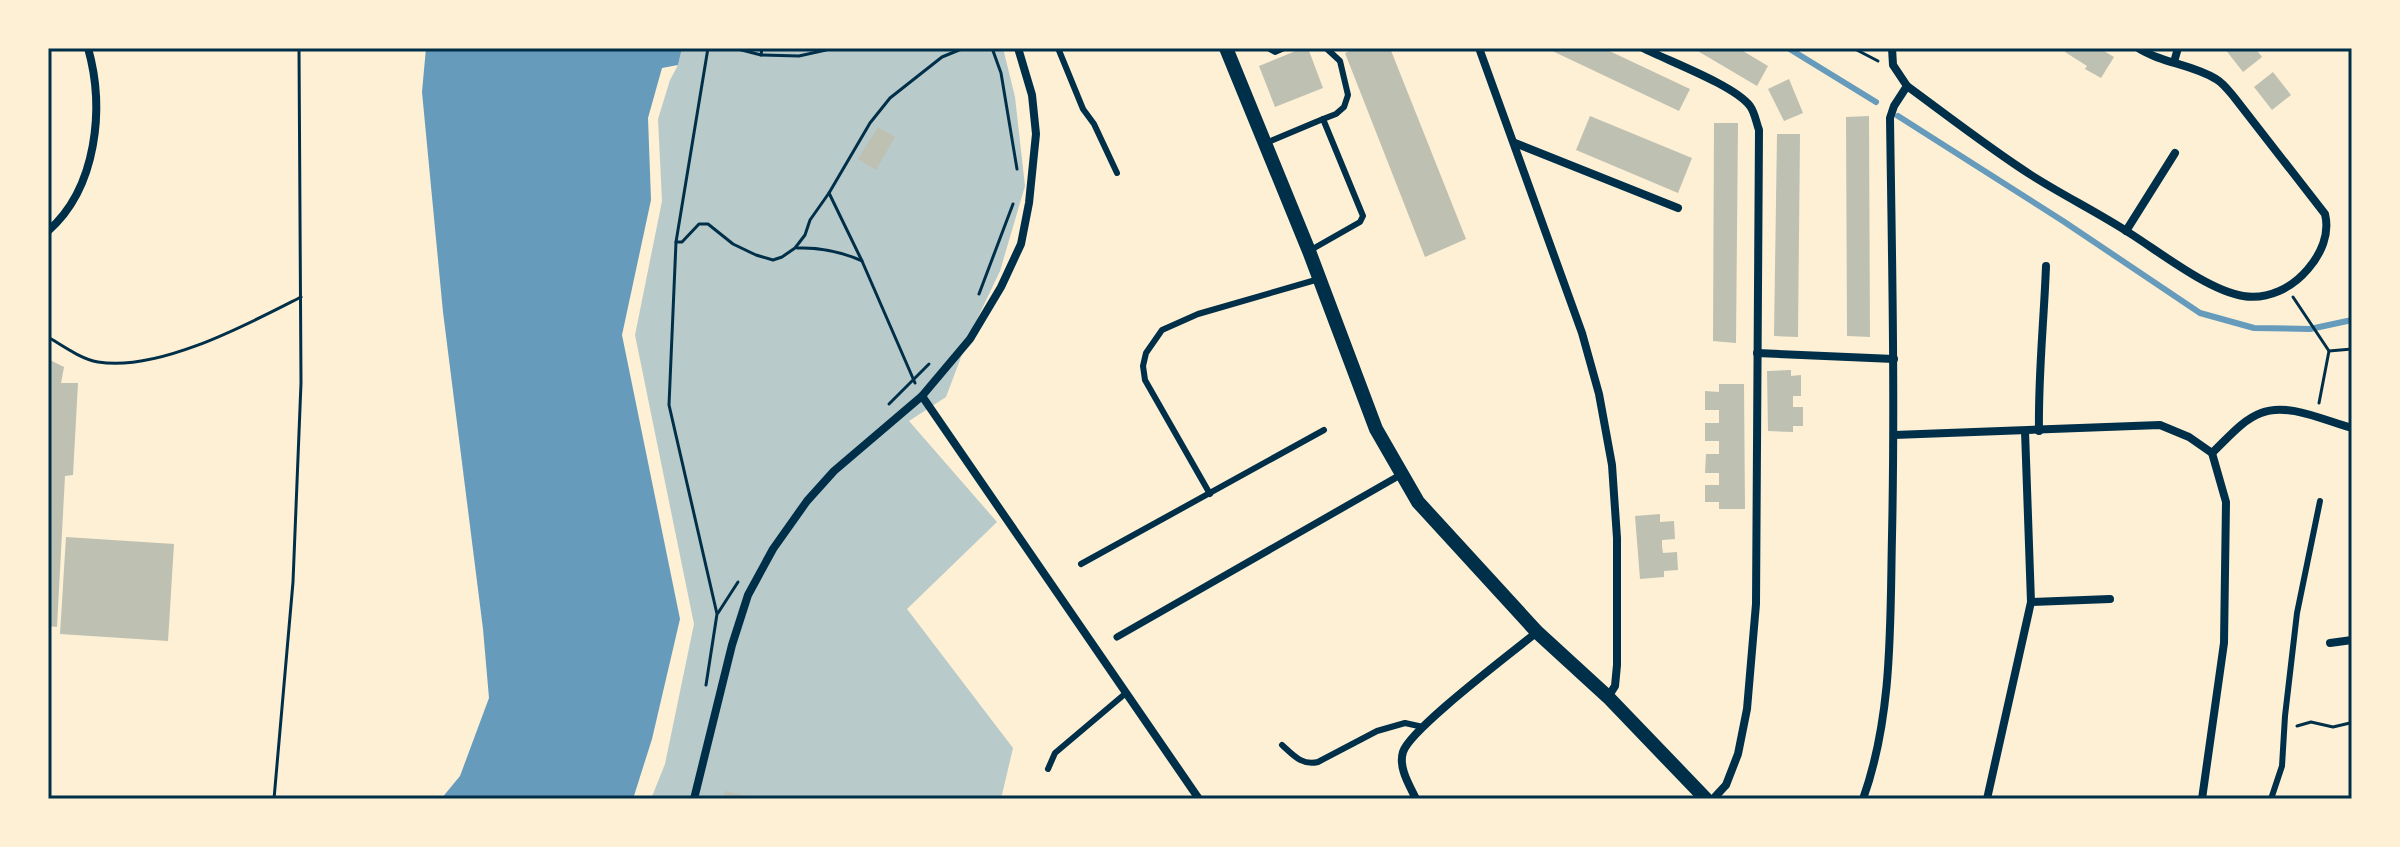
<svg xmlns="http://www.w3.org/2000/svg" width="2400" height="847" font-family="Arial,sans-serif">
<rect width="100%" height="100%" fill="#fdf0d5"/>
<!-- green -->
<path fill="#b9caca" d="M682,48H1003L1015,97L1025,186L1000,271L969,336L946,397L909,421L997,522L907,609L1013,748L1001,799H651L665,764L694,624L635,335L662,201L658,119L670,80L678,65Z"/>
<!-- water -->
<path fill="#669bbc" d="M426,48H682L678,65L662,68L648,118L651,200L622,335L680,619L652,739L633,799H441L460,776L489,698L483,629L443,312L422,92Z"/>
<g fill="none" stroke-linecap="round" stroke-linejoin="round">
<!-- stream -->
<g stroke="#669bbc" stroke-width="6">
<path d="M1788,48L1876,102"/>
<path d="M1898,116L2063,221L2200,313L2254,328L2310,329L2352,320"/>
</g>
</g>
<!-- building -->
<g fill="#bec0b2">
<path d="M1303,48H1308L1323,88L1275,107L1259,66Z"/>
<path d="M1357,48H1390L1466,239L1425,257L1345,53Z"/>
<path d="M1546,48H1603L1690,89L1679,111Z"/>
<path d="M1698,48H1738L1768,66L1757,86L1696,50Z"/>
<path d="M2067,48H2092L2096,50L2099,48L2114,57L2101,78L2085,69L2087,66L2065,52Z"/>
<path d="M2227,48H2255L2262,57L2243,72L2225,49Z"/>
<path d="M2273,72L2291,95L2272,110L2254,87Z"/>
<path d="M1789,79L1803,113L1784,121L1768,89Z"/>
<path d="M1590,116L1692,158L1678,193L1576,150Z"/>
<path d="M1869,116L1870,337L1847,336L1846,117Z"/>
<path d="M1714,123H1738L1736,343L1713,341Z"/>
<path d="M878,127L895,137L876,170L858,159Z"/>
<path d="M1777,134H1800L1798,337L1774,336Z"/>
<path d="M48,359L64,367L61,383H78L73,475L65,476L57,627L48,626Z"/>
<path d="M1791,370V376L1801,375V396H1793V407H1803V426H1793V432L1768,431L1767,371Z"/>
<path d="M1719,384H1744L1745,509H1719V502H1705V485H1719V473H1705L1706,454H1719V441H1705V423H1719V410H1705V391L1719,392Z"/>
<path d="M1660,514V522L1674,521L1675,539L1662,540V546L1663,553L1677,552L1678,570L1664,571V577L1640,579L1635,516Z"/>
<path d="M66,537L174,544L168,641L60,634Z"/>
<path d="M725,791L756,798V799H723Z"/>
</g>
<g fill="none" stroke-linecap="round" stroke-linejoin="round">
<!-- path -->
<g stroke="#003049" stroke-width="3">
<path d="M734,48L761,55L762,48"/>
<path d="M824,48H831"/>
<path d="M992,48L1001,73L1017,169"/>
<path d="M1853,48L1878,61"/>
<path d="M761,55L799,56L826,50"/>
<path d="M829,193L862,261L915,383"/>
<path d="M676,242H682L699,224H708L733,244L756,255L773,260L782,257L795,248L805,235L810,220L829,193L870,123L890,98L942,57L964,48"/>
<path d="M797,248C821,247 840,251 862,261"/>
<path d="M979,294L1013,204"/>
<path d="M2293,297L2329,351"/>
<path d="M48,337C63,346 81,359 98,362C159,372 248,324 301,297"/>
<path d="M2319,403L2329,351L2352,349"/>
<path d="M889,404L929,364"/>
<path d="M718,613L738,582"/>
<path d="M706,685L717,614L669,405L676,242L708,48"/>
<path d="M2297,726L2311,722L2333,727L2350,723L2352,719"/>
<path d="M274,799L293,582L301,383L299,48"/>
</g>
<!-- service -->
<g stroke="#003049" stroke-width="6">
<path d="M1058,48L1083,109L1094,124L1117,173"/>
<path d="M1268,48L1275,52L1284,48"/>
<path d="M1323,119L1336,114L1344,107L1348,95L1340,61L1326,48"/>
<path d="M1266,143L1323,119L1363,216L1360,222L1309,251"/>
<path d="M1210,494L1145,380L1143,366L1146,353L1162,330L1198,314L1319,279"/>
<path d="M1081,564L1324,430"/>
<path d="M1282,745C1293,755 1302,766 1318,762L1377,731L1405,723L1423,727"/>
<path d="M1048,769L1055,753L1126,693"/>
<path d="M2271,799L2282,766L2285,716L2297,613L2320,501"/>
</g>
<!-- pedestrian -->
<path stroke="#003049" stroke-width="7" d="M1117,637L1402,474"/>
<!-- minor -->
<g stroke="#003049" stroke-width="8">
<path d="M1479,48L1582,333L1599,394L1612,465L1617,538V665L1615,686L1608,697"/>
<path d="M1643,48C1668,61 1734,85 1750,106C1755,113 1756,122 1759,130L1756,604L1747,709L1738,754L1726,785L1713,799"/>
<path d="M2174,62L2178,48"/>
<path d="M1907,86C1948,116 1989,148 2031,175C2064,196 2099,213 2131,234C2161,253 2208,290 2243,296C2268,300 2292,288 2308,269C2321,254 2330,234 2325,214L2234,97C2229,91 2223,83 2216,79C2192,64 2161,63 2138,48"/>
<path d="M1515,143L1678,208"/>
<path d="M48,231C97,188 105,108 88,48"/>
<path d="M2126,231L2175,153"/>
<path d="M1757,353L1894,359"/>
<path d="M922,396L1199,799"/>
<path d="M2039,431C2038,375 2044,321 2046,266"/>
<path d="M1894,435L2160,425L2189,437L2212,453L2226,502L2224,643L2202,799"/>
<path d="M2212,453C2227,439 2242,420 2261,413C2288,402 2325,421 2352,428"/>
<path d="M2031,602L2110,599"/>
<path d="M2330,643L2352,640"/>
<path d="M694,799L732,645L748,595L773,549L807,501L834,471L922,396L970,339L1001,287L1021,244L1029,203L1036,134L1032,95L1018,48"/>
<path d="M1416,799C1410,786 1398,768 1403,752C1410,729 1513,652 1537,632"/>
<path d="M1863,799C1893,715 1890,624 1892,536C1895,396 1892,257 1890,118L1894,106L1907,86L1893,65L1892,48"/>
<path d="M1987,799L2031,602L2025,431"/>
</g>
<!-- tertiary -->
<path stroke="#003049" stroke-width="14" d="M1226,48L1309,251L1376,429L1418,502L1537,632L1608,697L1706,799"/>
</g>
<!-- border -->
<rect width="2400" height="847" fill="none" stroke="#fdf0d5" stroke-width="100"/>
<rect x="50" y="50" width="2300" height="747" fill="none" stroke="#003049" stroke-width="3"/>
</svg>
